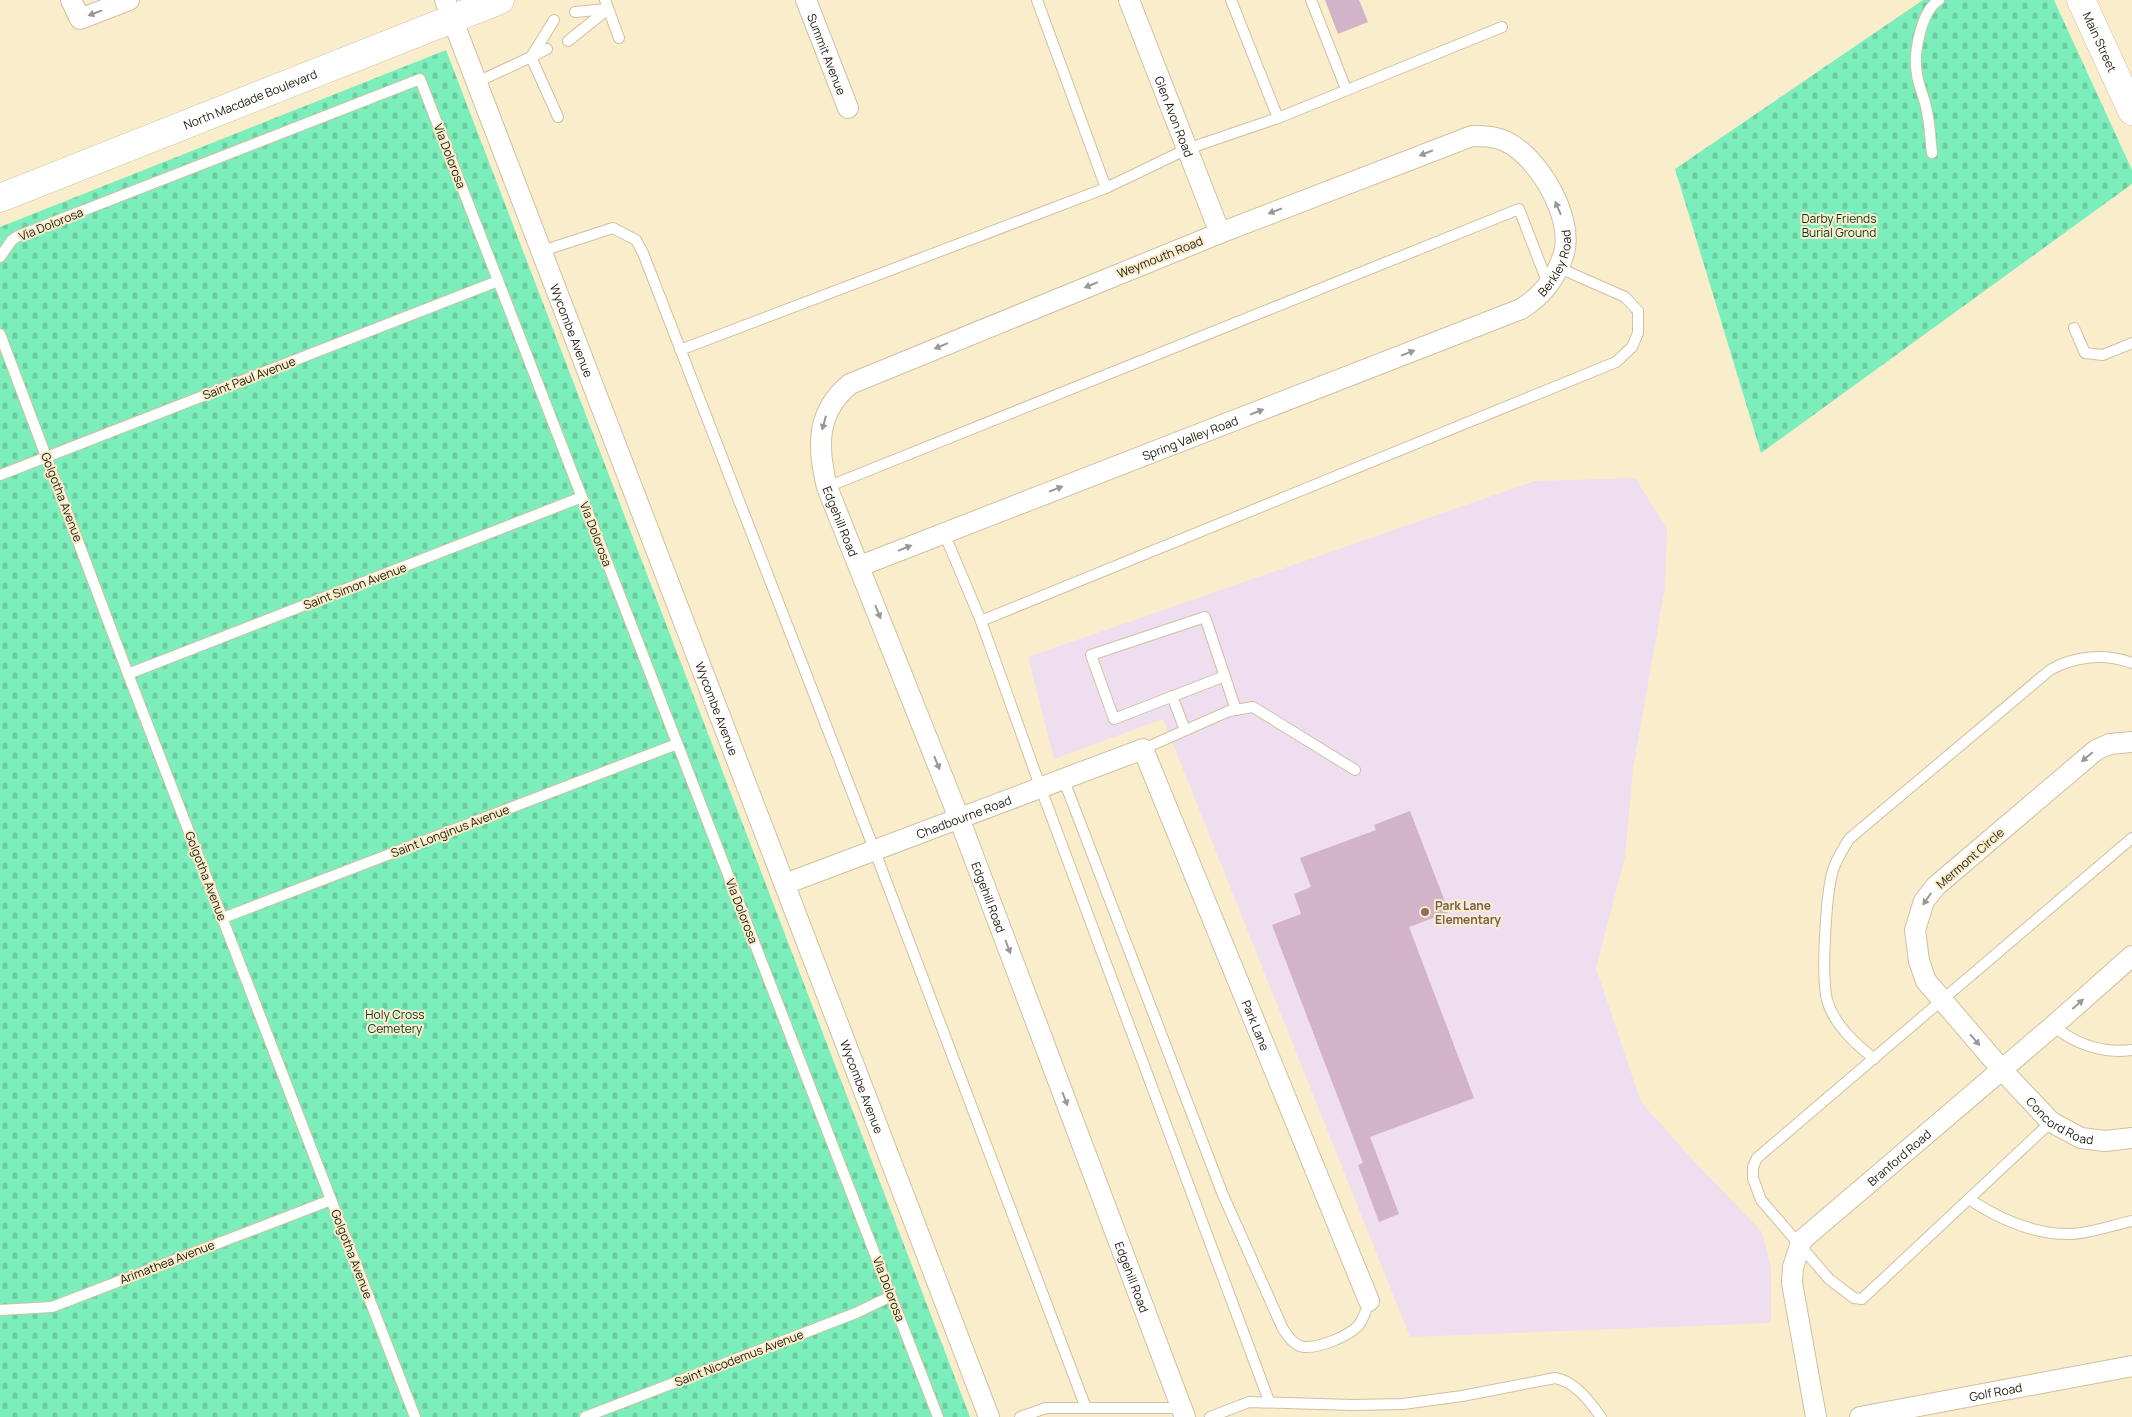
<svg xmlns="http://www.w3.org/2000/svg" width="2132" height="1417" font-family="Manrope,sans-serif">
<defs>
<pattern id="cemetery-stones" width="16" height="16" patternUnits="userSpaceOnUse" patternTransform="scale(1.25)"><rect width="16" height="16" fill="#7ceebb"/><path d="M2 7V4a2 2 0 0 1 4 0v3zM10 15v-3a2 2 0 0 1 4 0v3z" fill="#6bcca0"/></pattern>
</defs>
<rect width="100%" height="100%" fill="#faedcc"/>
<!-- education -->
<path fill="#efdeef" d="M1635,478L1667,528L1665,587L1633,769L1625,857L1596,968L1641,1102L1692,1159L1762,1232L1771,1267V1323L1410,1337L1163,719L1054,759L1028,657L1535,481Z"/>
<!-- cemetery -->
<g fill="url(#cemetery-stones)">
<path d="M1923,0H2054L2132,170V184L1761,453L1675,169Z"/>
<path d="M446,50L970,1417H0V227Z"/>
</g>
<!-- building -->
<g fill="#d2b3c9">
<path d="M1325,0H1359L1368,22L1338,34Z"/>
<path d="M1410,811L1449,912L1409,927L1474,1098L1370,1137L1399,1214L1379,1222L1358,1165L1363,1163L1272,925L1301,914L1294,894L1311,887L1300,858L1376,830L1374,825Z"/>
</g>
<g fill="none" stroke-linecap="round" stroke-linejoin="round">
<!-- service casing -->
<g stroke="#cec1a1" stroke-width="12">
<g id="service">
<path d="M605,0L619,38"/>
<path d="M1037,0L1106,188"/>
<path d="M1231,0L1278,118"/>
<path d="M1311,0L1346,89"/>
<path d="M575,12L607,9"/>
<path d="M568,41L608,9"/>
<path d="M547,49L531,57L558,117"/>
<path d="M477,82L531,57L554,20"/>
<path d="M1932,153C1930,138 1930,122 1926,107C1924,96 1918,85 1917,74C1913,54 1921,11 1939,0"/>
<path d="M542,251L613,228L636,240L643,253L874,849L1086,1408"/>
<path d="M0,257L12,240L18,236L420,79L938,1417"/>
<path d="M2074,328L2085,353L2103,355L2132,343"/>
<path d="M0,334L128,674L415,1417"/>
<path d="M680,350L1106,188L1187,149L1278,118L1502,27"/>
<path d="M0,475L498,281"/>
<path d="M827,487L1519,209L1548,284"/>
<path d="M944,533L981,621L1040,786L1269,1401"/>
<path d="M981,621L1616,362L1632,347L1638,333V311L1625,297L1557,267"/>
<path d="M128,674L582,497"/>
<path d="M1225,676L1114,719L1091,655L1205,617L1236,710"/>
<path d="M1172,696L1185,730"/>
<path d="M1143,749L1229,711L1253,707L1355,770"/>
<path d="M1063,778L1223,1195L1283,1329C1288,1336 1294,1346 1304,1347C1319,1348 1347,1337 1358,1326C1364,1319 1366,1310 1369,1301"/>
<path d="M223,918L677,744"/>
<path d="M2053,1026C2077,1045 2102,1054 2132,1050"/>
<path d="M1874,1059C1855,1043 1834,1025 1827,1000C1821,976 1826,893 1833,870C1837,858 1843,849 1849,839L2050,670C2074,656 2105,653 2132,663"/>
<path d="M2051,1122L1862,1299L1854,1298L1829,1279L1761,1200L1753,1178V1167L1757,1158L2132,838"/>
<path d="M1969,1199C1999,1219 2035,1235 2072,1234C2091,1233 2113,1225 2132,1221"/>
<path d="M0,1310L52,1307L331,1200"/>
<path d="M585,1417L856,1313L891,1296"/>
<path d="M1020,1417L1046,1408H1181"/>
<path d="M1210,1417L1249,1402L1352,1405L1403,1404L1462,1396L1555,1378C1575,1381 1590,1402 1601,1417"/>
</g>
</g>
<!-- minor casing -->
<g stroke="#cec1a1" stroke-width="22">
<g id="minor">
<path d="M71,0L80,19L129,0"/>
<path id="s1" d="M445,0L989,1417"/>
<path id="s2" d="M806,0L848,108"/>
<path id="s3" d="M1129,0L1220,233"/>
<path id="s4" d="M860,566L1521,309C1542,296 1557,277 1564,253C1574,217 1538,156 1505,141C1494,136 1483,136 1472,136L1220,233L850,384C816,412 817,447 827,487L959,818L1185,1417"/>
<path id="s5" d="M2132,742L2110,744L2096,750L1936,886L1924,901L1915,930L1919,961L1926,981L2002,1070L2051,1122L2081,1138L2105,1141L2132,1138"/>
<path id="s6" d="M785,884L1143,749L1369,1301"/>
<path id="s7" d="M1816,1417L1792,1283L1793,1267L1802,1240L2053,1026L2132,956"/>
<path id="s8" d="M1860,1417L2132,1366"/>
</g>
</g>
<!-- primary casing -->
<g stroke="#cec1a1" stroke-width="29">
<g id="primary">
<path id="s9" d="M2081,0L2132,111"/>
<path id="s10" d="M0,198L500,0"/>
</g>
</g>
<!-- service -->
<use href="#service" stroke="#fff" stroke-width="10"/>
<!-- minor -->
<use href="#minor" stroke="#fff" stroke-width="20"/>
<!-- primary -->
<use href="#primary" stroke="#fff" stroke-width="28"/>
</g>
<!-- one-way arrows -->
<defs><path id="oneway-solid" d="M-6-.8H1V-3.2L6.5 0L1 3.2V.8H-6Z" transform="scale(1.25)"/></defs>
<g fill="#9a9893">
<use href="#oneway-solid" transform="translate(95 13) rotate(159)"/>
<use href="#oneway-solid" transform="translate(1426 153) rotate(159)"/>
<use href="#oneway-solid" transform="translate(1558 208) rotate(-113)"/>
<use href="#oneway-solid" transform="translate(1275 211) rotate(159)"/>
<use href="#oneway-solid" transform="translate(1091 285) rotate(158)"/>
<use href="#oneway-solid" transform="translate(941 346) rotate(158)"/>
<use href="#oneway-solid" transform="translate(1408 353) rotate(-21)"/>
<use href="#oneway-solid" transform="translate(1257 412) rotate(-21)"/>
<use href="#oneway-solid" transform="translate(824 423) rotate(105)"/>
<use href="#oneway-solid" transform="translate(1056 489) rotate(-21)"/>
<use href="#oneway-solid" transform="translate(905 548) rotate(-22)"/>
<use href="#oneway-solid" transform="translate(878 612) rotate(68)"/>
<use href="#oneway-solid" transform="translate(2087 757) rotate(140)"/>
<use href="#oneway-solid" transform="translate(937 763) rotate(68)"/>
<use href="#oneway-solid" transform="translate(1927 899) rotate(124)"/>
<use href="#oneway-solid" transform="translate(1008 947) rotate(69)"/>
<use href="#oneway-solid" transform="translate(2078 1004) rotate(-42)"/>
<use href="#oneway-solid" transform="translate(1975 1040) rotate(49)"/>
<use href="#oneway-solid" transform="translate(1065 1099) rotate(69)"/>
</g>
<!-- markers -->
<circle fill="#8d6e63" stroke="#faedcc" stroke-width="2" cx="1425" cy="912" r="5"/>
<g text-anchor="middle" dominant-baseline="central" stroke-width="4" stroke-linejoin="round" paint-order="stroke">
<!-- street labels -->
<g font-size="12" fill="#1f1a0e" stroke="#faedcc">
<text stroke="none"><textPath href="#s9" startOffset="46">Main Street</textPath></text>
<text stroke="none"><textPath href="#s2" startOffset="58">Summit Avenue</textPath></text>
<text stroke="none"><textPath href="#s10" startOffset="269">North Macdade Boulevard</textPath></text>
<text stroke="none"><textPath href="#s3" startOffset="125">Glen Avon Road</textPath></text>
<text transform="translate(450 156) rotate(69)">Via Dolorosa</text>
<text transform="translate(51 224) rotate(-22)">Via Dolorosa</text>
<text transform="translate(1160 257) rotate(-22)">Weymouth Road</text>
<text stroke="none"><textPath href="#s4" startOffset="769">Berkley Road</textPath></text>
<text stroke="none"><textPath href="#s1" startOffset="354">Wycombe Avenue</textPath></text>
<text transform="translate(249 378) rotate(-21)">Saint Paul Avenue</text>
<text stroke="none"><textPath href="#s4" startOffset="354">Spring Valley Road</textPath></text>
<text transform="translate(62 497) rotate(69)">Golgotha Avenue</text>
<text stroke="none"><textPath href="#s4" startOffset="1768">Edgehill Road</textPath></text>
<text transform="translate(596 534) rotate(69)">Via Dolorosa</text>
<text transform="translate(355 586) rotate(-21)">Saint Simon Avenue</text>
<text stroke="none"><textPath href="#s1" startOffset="759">Wycombe Avenue</textPath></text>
<text stroke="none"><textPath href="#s6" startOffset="191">Chadbourne Road</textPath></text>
<text transform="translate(450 831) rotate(-21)">Saint Longinus Avenue</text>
<text transform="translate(1970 858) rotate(-41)">Mermont Circle</text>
<text transform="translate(206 876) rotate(69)">Golgotha Avenue</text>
<text stroke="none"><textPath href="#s4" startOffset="2172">Edgehill Road</textPath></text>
<text transform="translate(742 911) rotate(69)">Via Dolorosa</text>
<text stroke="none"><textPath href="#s6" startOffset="681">Park Lane</textPath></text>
<text stroke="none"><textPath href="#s1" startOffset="1164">Wycombe Avenue</textPath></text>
<text stroke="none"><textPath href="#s5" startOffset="545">Concord Road</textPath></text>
<text stroke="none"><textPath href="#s7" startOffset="308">Branford Road</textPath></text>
<text transform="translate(352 1254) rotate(69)">Golgotha Avenue</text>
<text transform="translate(167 1262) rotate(-21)">Arimathea Avenue</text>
<text stroke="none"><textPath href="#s4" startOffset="2578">Edgehill Road</textPath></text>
<text transform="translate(889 1289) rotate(69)">Via Dolorosa</text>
<text transform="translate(739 1358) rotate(-21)">Saint Nicodemus Avenue</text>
<text stroke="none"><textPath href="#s8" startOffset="138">Golf Road</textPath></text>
</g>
<!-- park labels -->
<g font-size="12" fill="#023824" stroke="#faedcc">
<text x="1839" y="218">Darby Friends<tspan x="1839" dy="14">Burial Ground</tspan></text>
<text x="395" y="1014">Holy Cross<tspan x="395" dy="14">Cemetery</tspan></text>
</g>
<!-- education labels -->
<g font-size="12" font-weight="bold" fill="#785e54" stroke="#faedcc" text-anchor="start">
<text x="1435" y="905">Park Lane<tspan x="1435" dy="14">Elementary</tspan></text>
</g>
</g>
</svg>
